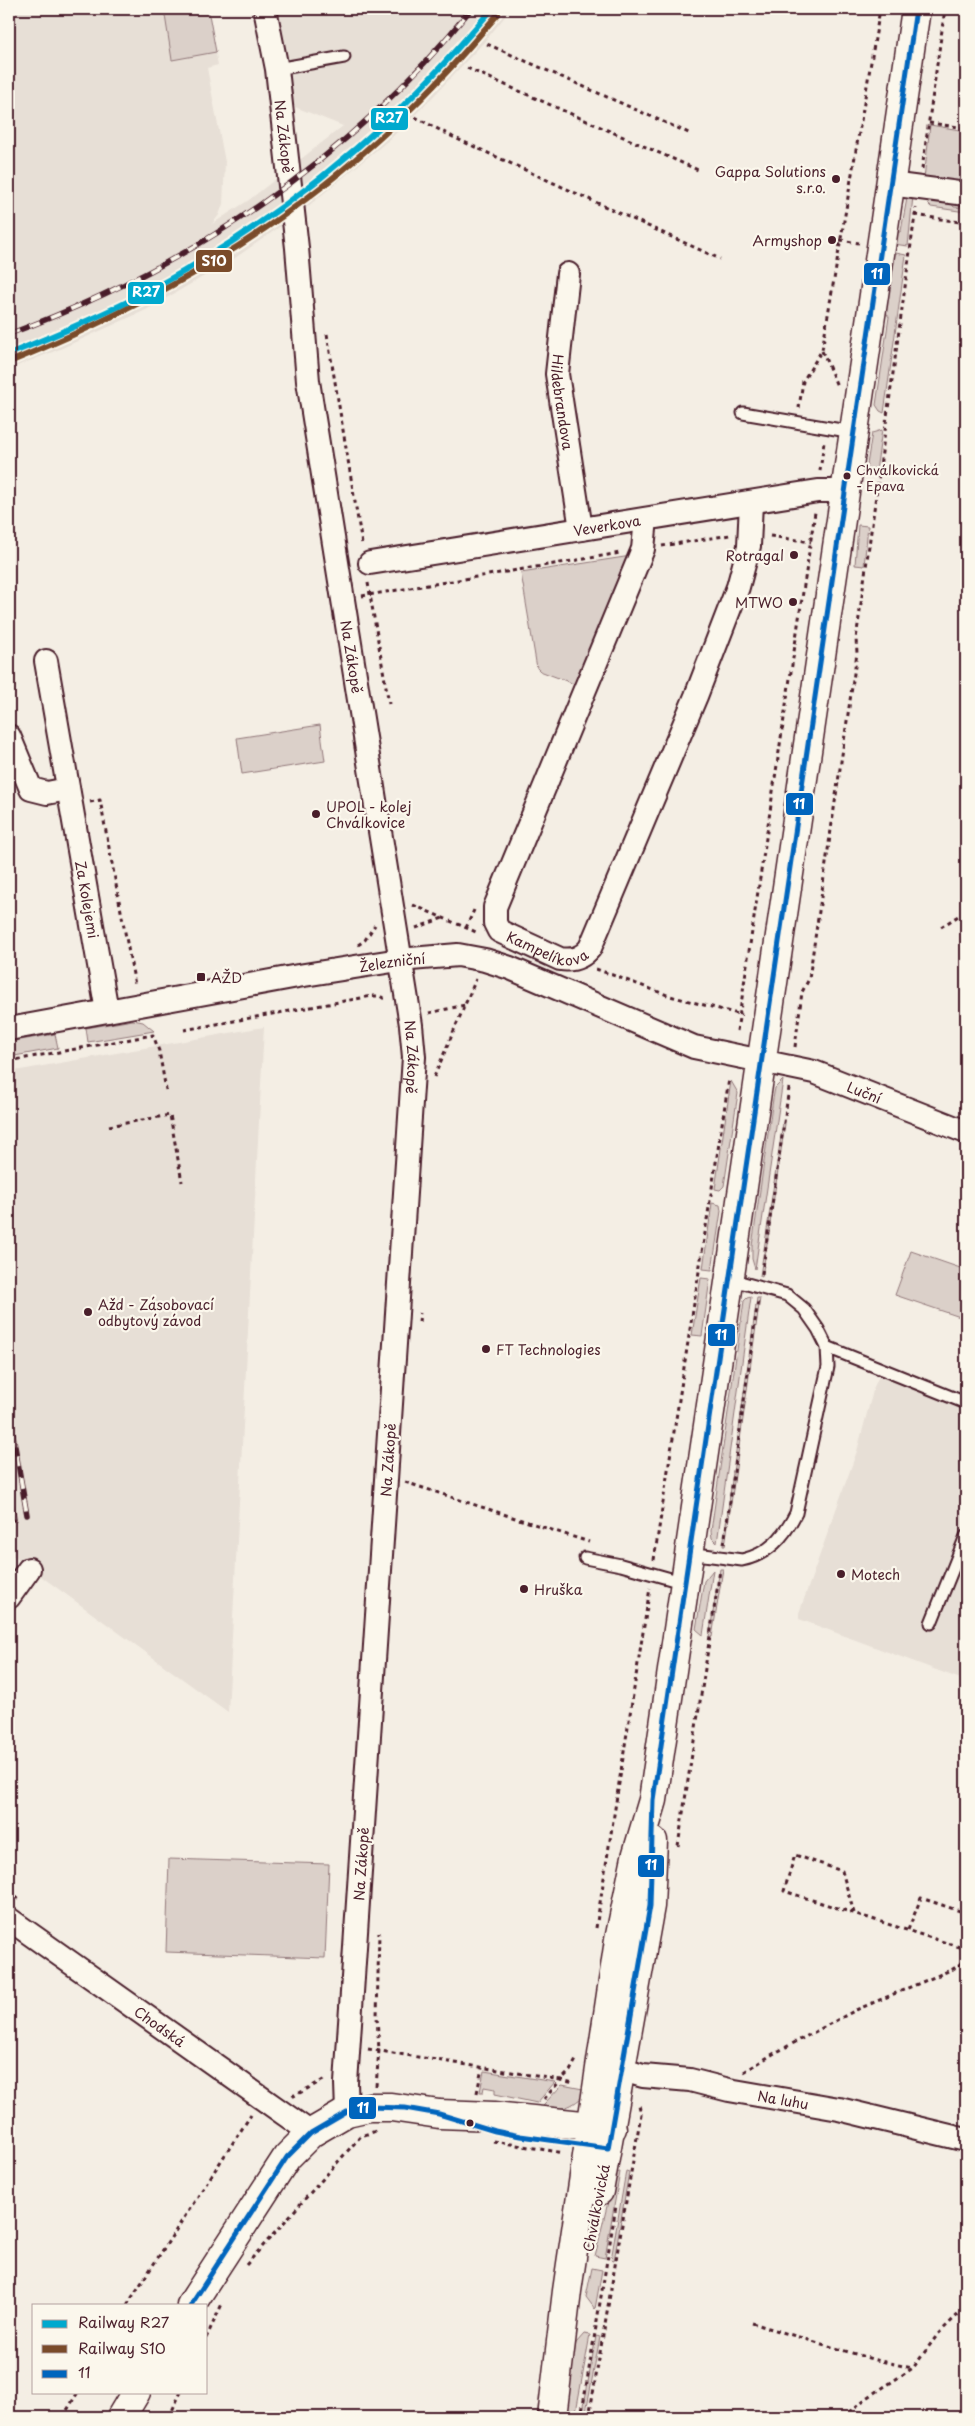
<svg xmlns="http://www.w3.org/2000/svg" width="975" height="2426" font-family="'Playpen Sans',sans-serif">
<rect width="100%" height="100%" fill="#f4eee4"/>
<filter id="ink" filterUnits="userSpaceOnUse"><feTurbulence type="fractalNoise" baseFrequency=".02" numOctaves="2"/><feDisplacementMap in="SourceGraphic" scale="10" xChannelSelector="R" yChannelSelector="G"/><feConvolveMatrix kernelMatrix="1 2 1 2 8 2 1 2 1" color-interpolation-filters="sRGB"/></filter>
<g filter="url(#ink)">
<!-- built -->
<g fill="#e7dfd6">
<path d="M9,9H208L218,65L207,68L225,162L223,204L219,215L212,224L249,200L343,126L290,105L275,9H511L485,41L428,102L390,139L301,212L235,258L146,310L60,349L9,369Z"/>
<path d="M264,1027L228,1712L9,1553V1072Z"/>
<path d="M882,1369L966,1403V1681L799,1619V1613L857,1451L874,1387Z"/>
</g>
<!-- green -->
<g fill="#dbd0c9" stroke="#92787a">
<path d="M164,9H208L216,52L172,60Z"/>
<path d="M930,125L966,131V184L924,179Z"/>
<path d="M913,196L908,246L893,244V236L901,231L907,198Z"/>
<path d="M930,197L949,200L954,207L966,208V212L931,207L928,204Z"/>
<path d="M891,252L906,255L884,413L880,411L876,405L889,317L883,308Z"/>
<path d="M882,430L876,471H866L872,433Z"/>
<path d="M858,525L868,526L864,566L855,565Z"/>
<path d="M631,556L577,685L540,671L537,668L521,573Z"/>
<path d="M320,725L325,761L242,774L237,738Z"/>
<path d="M133,1020L143,1022L154,1031L88,1042L86,1028Z"/>
<path d="M55,1034L58,1048L9,1057V1042Z"/>
<path d="M783,1080L755,1269L752,1259V1246L773,1099L775,1088Z"/>
<path d="M731,1081L738,1093L724,1186L720,1190L715,1189Z"/>
<path d="M783,1123L785,1124L762,1277L760,1276Z"/>
<path d="M712,1203L720,1205L721,1211L712,1270L703,1269Z"/>
<path d="M911,1251L966,1270V1319L895,1295Z"/>
<path d="M701,1278L710,1279L702,1336L692,1335Z"/>
<path d="M751,1297L717,1543L712,1538L711,1531L744,1301L747,1298Z"/>
<path d="M757,1298H760L725,1546H723Z"/>
<path d="M720,1569H723L712,1637H709Z"/>
<path d="M713,1570L703,1635L696,1629L704,1581Z"/>
<path d="M169,1859L329,1864L325,1958L166,1952Z"/>
<path d="M484,2071L555,2082L537,2103L495,2094V2089L484,2087L483,2092H480Z"/>
<path d="M562,2085L588,2090C577,2105 562,2112 543,2108L544,2104Z"/>
<path d="M626,2171L629,2172L614,2261L611,2260Z"/>
<path d="M620,2172L605,2258L595,2256L615,2173Z"/>
<path d="M592,2268L602,2270L595,2309L586,2297Z"/>
<path d="M584,2334L590,2335L575,2417H563L576,2343Z"/>
<path d="M596,2336L600,2337L585,2417H582Z"/>
</g>
<g fill="none" stroke-linecap="round" stroke-linejoin="round">
<!-- service casing -->
<g stroke="#4a1f2b" stroke-width="15">
<g id="service">
<path d="M277,69L344,57"/>
<path d="M743,413L853,432"/>
<path d="M827,1347L966,1403"/>
<path d="M689,1553L742,1560C769,1554 784,1537 796,1513L828,1367L827,1347L818,1329L804,1309L787,1295L729,1279"/>
<path d="M585,1558L621,1565L685,1583"/>
<path d="M931,1623L966,1536"/>
</g>
</g>
<!-- minor casing -->
<g stroke="#4a1f2b" stroke-width="26">
<g id="minor">
<path id="s1" d="M265,9L277,69L297,248L308,381L411,1025L414,1057L346,2083L347,2112"/>
<path d="M890,184L966,194"/>
<path id="s2" d="M568,274L557,374L581,529"/>
<path id="s3" d="M646,519L643,549L495,907V923L499,931L560,959C573,961 582,958 590,948L696,696L738,587L749,546L751,502"/>
<path id="s4" d="M370,563L818,491H844"/>
<path id="s5" d="M46,661L107,1011"/>
<path d="M9,736L31,789L47,793L68,789"/>
<path id="s6" d="M9,1029L298,976L399,960L458,955L485,960L510,968L694,1047L814,1072L966,1132"/>
<path d="M9,1597L29,1569"/>
<path id="s7" d="M9,1919L311,2133"/>
<path id="s8" d="M606,2065L643,2076L690,2080L729,2090L839,2109L966,2140"/>
</g>
</g>
<!-- tertiary casing -->
<g stroke="#4a1f2b" stroke-width="31">
<g id="tertiary">
<path d="M191,2305L287,2157L311,2133L347,2112L369,2107H391L439,2114L494,2116L612,2128"/>
<path d="M121,2417L136,2392"/>
</g>
</g>
<!-- primary casing -->
<g stroke="#4a1f2b" stroke-width="31">
<g id="primary">
<path d="M599,2191L650,1906L653,1841"/>
<path d="M552,2417L567,2291L619,1940L636,1857L653,1800L916,9"/>
</g>
</g>
<!-- path -->
<g stroke="#4a1f2b" stroke-width="3" stroke-dasharray="4 4" stroke-linecap="butt">
<path d="M487,44L691,134"/>
<path d="M467,68L698,170"/>
<path d="M415,117L453,137L720,259"/>
<path d="M929,123L966,128"/>
<path d="M922,169L945,9"/>
<path d="M915,215L966,223"/>
<path d="M840,240L859,243"/>
<path d="M327,334L362,544"/>
<path d="M822,351L837,386"/>
<path d="M799,408L803,381L822,350L880,9"/>
<path d="M820,471L824,442"/>
<path d="M770,536L811,542"/>
<path d="M662,546L730,535"/>
<path d="M368,583L389,704"/>
<path d="M362,596L620,553"/>
<path d="M90,802L100,800L135,985"/>
<path d="M413,905L476,932"/>
<path d="M941,927L966,911"/>
<path d="M416,928L443,918"/>
<path d="M466,928L474,910"/>
<path d="M358,945L365,940L375,925"/>
<path d="M596,969L670,996L742,1015"/>
<path d="M429,1013L465,1005"/>
<path d="M184,1030L372,996H380L386,1000"/>
<path d="M737,1031L815,512"/>
<path d="M795,1047L802,992L809,979L857,653L856,639L916,208"/>
<path d="M9,1061L153,1035L159,1051L166,1090"/>
<path d="M434,1077L476,979"/>
<path d="M109,1126L170,1115L182,1182"/>
<path d="M762,1274L789,1088"/>
<path d="M419,1322L420,1313"/>
<path d="M405,1482L589,1542"/>
<path d="M724,1544L758,1300"/>
<path d="M654,1560L729,1079"/>
<path d="M678,1846L720,1570"/>
<path d="M9,1892L21,1901"/>
<path d="M854,1913L842,1871L795,1855L784,1891L966,1949"/>
<path d="M596,1928L650,1588"/>
<path d="M908,1930L921,1898L966,1913"/>
<path d="M368,2049L561,2080L570,2071L577,2058"/>
<path d="M744,2072L773,2054L856,2010L953,1969L966,1960"/>
<path d="M376,2086L379,2050L377,2017L379,1932"/>
<path d="M477,2093L482,2068"/>
<path d="M293,2094L294,2096L327,2078"/>
<path d="M544,2099L561,2080L574,2083"/>
<path d="M493,2141L564,2153"/>
<path d="M246,2265L361,2136L376,2131"/>
<path d="M127,2305L251,2115"/>
<path d="M752,2323L872,2359L912,2368"/>
<path d="M206,2338L223,2302"/>
<path d="M63,2417L78,2392"/>
<path d="M169,2417L181,2392"/>
<path d="M581,2417L616,2206"/>
<path d="M589,2417L641,2114L639,2105"/>
<path d="M843,2417L864,2400L913,2368L938,2334L966,2307"/>
</g>
<!-- service -->
<use href="#service" stroke="#fbf7ec" stroke-width="11"/>
<!-- minor -->
<use href="#minor" stroke="#fbf7ec" stroke-width="22"/>
<!-- tertiary -->
<use href="#tertiary" stroke="#fbf7ec" stroke-width="28"/>
<!-- primary -->
<use href="#primary" stroke="#fbf7ec" stroke-width="28"/>
<!-- rail casing -->
<g stroke="#4a1f2b" stroke-width="5.5">
<g id="rail">
<path d="M9,334C190,267 350,160 471,9"/>
<path d="M9,1412L27,1515"/>
<path d="M9,1490L14,1519"/>
</g>
</g>
<!-- rail -->
<use href="#rail" stroke="#fbf7ec" stroke-width="4" stroke-dasharray="11" stroke-linecap="butt"/>
<!-- bus-1 casing -->
<g stroke="#fbf7ec" stroke-width="9">
<path id="bus-1" d="M191,2305L287,2157L311,2133L347,2112L369,2107L405,2108L439,2114L495,2131L520,2136L608,2148L650,1906L653,1800L916,9"/>
</g>
<!-- bus-1 -->
<use href="#bus-1" stroke="#0065bd" stroke-width="5"/>
<!-- rail-1 casing -->
<g stroke="#fbf7ec" stroke-width="10">
<path id="rail-1" d="M9,354C56,335 102,316 147,292C234,245 316,187 389,119C426,85 459,47 492,9"/>
</g>
<!-- rail-2 casing -->
<g stroke="#fbf7ec" stroke-width="10">
<path id="rail-2" d="M12,361C156,302 280,232 395,124C432,90 465,52 498,14"/>
</g>
<!-- rail-1 -->
<use href="#rail-1" stroke="#00a9ce" stroke-width="6"/>
<!-- rail-2 -->
<use href="#rail-2" stroke="#7a4b2a" stroke-width="6"/>
</g>
</g>
<!-- markers -->
<g fill="#4a1f2b" stroke="#fbf7ec" stroke-width="2">
<circle cx="836" cy="179" r="5"/>
<circle cx="832" cy="240" r="5"/>
<circle cx="847" cy="476" r="4.5"/>
<circle cx="794" cy="555" r="5"/>
<circle cx="793" cy="602" r="5"/>
<circle cx="316" cy="814" r="5"/>
<rect x="196" y="972" width="10" height="10" rx="2.5"/>
<circle cx="88" cy="1312" r="5"/>
<circle cx="486" cy="1349" r="5"/>
<circle cx="841" cy="1574" r="5"/>
<circle cx="524" cy="1589" r="5"/>
<circle cx="470" cy="2123" r="4.5"/>
</g>
<g text-anchor="middle" dominant-baseline="central" stroke-width="4.5" stroke-linejoin="round" paint-order="stroke">
<!-- bus labels -->
<g font-size="13" fill="#4a1f2b" stroke="#fbf7ec" text-anchor="start">
<text x="856" y="469">Chválkovická<tspan x="856" dy="16">- Epava</tspan></text>
</g>
<!-- street labels -->
<g font-size="14" fill="#4a1f2b" stroke="#fbf7ec">
<text stroke="none"><textPath href="#s1" startOffset="129">Na Zákopě</textPath></text>
<text stroke="none"><textPath href="#s2" startOffset="129">Hildebrandova</textPath></text>
<text stroke="none"><textPath href="#s4" startOffset="240">Veverkova</textPath></text>
<text stroke="none"><textPath href="#s1" startOffset="654">Na Zákopě</textPath></text>
<text stroke="none"><textPath href="#s5" startOffset="242">Za Kolejemi</textPath></text>
<text stroke="none"><textPath href="#s3" startOffset="495">Kampelíkova</textPath></text>
<text stroke="none"><textPath href="#s6" startOffset="389">Železniční</textPath></text>
<text stroke="none"><textPath href="#s1" startOffset="1059">Na Zákopě</textPath></text>
<text stroke="none"><textPath href="#s6" startOffset="886">Luční</textPath></text>
<text transform="translate(388 1460) rotate(-86)">Na Zákopě</text>
<text transform="translate(361 1864) rotate(-86)">Na Zákopě</text>
<text stroke="none"><textPath href="#s7" startOffset="185">Chodská</textPath></text>
<text stroke="none"><textPath href="#s8" startOffset="181">Na luhu</textPath></text>
<text transform="translate(596 2208) rotate(-79)">Chválkovická</text>
</g>
<!-- poi labels -->
<g font-size="14" fill="#4a1f2b" stroke="#fbf7ec" text-anchor="start">
<text x="826" y="171" text-anchor="end">Gappa Solutions<tspan x="826" dy="16">s.r.o.</tspan></text>
<text x="822" y="240" text-anchor="end">Armyshop</text>
<text x="784" y="555" text-anchor="end">Rotragal</text>
<text x="783" y="602" text-anchor="end">MTWO</text>
<text x="326" y="806">UPOL - kolej<tspan x="326" dy="16">Chválkovice</tspan></text>
<text x="211" y="977">AŽD</text>
<text x="98" y="1304">Ažd - Zásobovací<tspan x="98" dy="16">odbytový závod</tspan></text>
<text x="496" y="1349">FT Technologies</text>
<text x="851" y="1574">Motech</text>
<text x="534" y="1589">Hruška</text>
</g>
</g>
<g stroke="#fbf7ec" stroke-width="2">
<rect x="370" y="107" width="39" height="24" rx="5" fill="#00a9ce"/>
<rect x="195" y="249" width="38" height="24" rx="5" fill="#7a4b2a"/>
<rect x="863" y="262" width="28" height="24" rx="5" fill="#0065bd"/>
<rect x="127" y="281" width="38" height="24" rx="5" fill="#00a9ce"/>
<rect x="785" y="792" width="29" height="24" rx="5" fill="#0065bd"/>
<rect x="707" y="1323" width="29" height="24" rx="5" fill="#0065bd"/>
<rect x="637" y="1854" width="28" height="24" rx="5" fill="#0065bd"/>
<rect x="348" y="2096" width="29" height="24" rx="5" fill="#0065bd"/>
</g>
<g font-size="14" text-anchor="middle" font-weight="bold" fill="#fff">
<text x="389" y="123">R27</text>
<text x="214" y="266">S10</text>
<text x="877" y="279">11</text>
<text x="146" y="297">R27</text>
<text x="799" y="809">11</text>
<text x="721" y="1340">11</text>
<text x="651" y="1870">11</text>
<text x="363" y="2113">11</text>
</g>
<!-- margin -->
<rect width="975" height="2426" fill="none" stroke="#fbf7ec" stroke-width="30"/>
<rect x="15" y="15" width="945" height="2396" fill="none" stroke="#4a1f2b" stroke-width="2" filter="url(#ink)"/>
<!-- legend -->
<rect x="32" y="2304" width="175" height="90" fill="#fbf7ec" stroke="#b4a19f"/>
<rect x="42" y="2320" width="25" height="8" fill="#00a9ce" stroke="#b4a19f"/>
<text x="78" y="2328" font-size="15" fill="#4a1f2b">Railway R27</text>
<rect x="42" y="2345" width="25" height="8" fill="#7a4b2a" stroke="#b4a19f"/>
<text x="78" y="2354" font-size="15" fill="#4a1f2b">Railway S10</text>
<rect x="42" y="2370" width="25" height="8" fill="#0065bd" stroke="#b4a19f"/>
<text x="78" y="2378" font-size="15" fill="#4a1f2b">11</text>
</svg>
